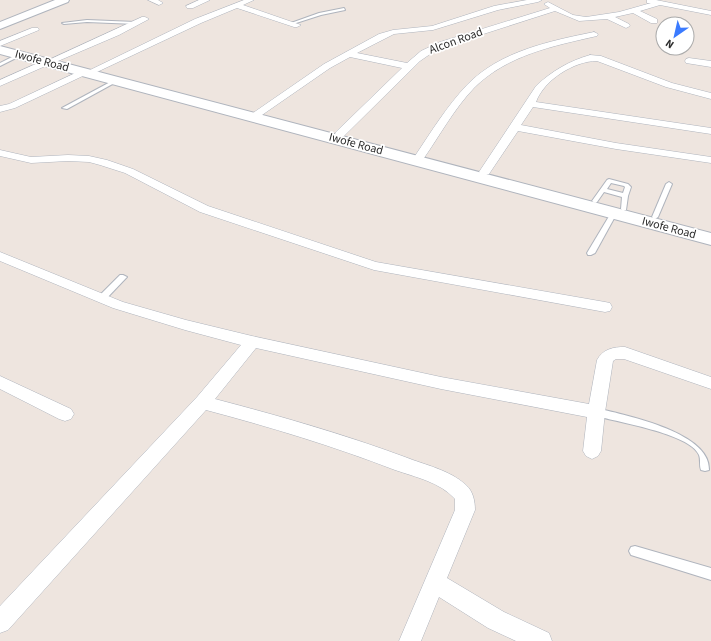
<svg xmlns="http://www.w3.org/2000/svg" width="711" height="641" font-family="'Source Sans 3',sans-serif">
<rect width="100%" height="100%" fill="#eee5df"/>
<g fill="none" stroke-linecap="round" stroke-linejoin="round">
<!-- lane casing -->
<g stroke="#afb4bd" stroke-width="2">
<g id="lane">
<path d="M344,8L345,10L321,15L293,24L291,23L319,13Z"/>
<path d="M87,20L136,22L138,23L136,24L87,22L64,24L62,23Z"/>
<path d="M18,54L22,55L0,66V63Z"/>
<path d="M114,80L118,81L67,109L62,108Z"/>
<path d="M609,179L628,184L631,187L628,196L626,210H622L621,209L622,197L604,192L597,202L595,203L592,201L607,180ZM611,183L624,186L625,187L623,193L607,189Z"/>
<path d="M669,182L672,184L658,217L655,219L653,218L652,217L666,184Z"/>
<path d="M614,211L617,213L595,253L591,255H588L587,253L611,213Z"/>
<path d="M120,275H123L127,277L105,300H99L98,298L99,296Z"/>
<path d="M596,408C619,414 711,431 709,470L705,471L701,470C699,465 701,460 699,455C690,433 615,422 593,415L591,412L593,409Z"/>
<path d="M635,546L711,568V580L631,555L629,551L631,547Z"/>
</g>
</g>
<!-- street casing -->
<g stroke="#afb4bd" stroke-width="1">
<g id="street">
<path d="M148,0H158L163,3L159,5Z"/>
<path d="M199,0H210L193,8H187L186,6Z"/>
<path d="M244,0H254L243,5L301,25L297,27H294L237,8L201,23L97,72H91L90,70L195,19Z"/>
<path d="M527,0H542L538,2L498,10L433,30L394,34L357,53L407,63L421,51L440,42L550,8L544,4L548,2L573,15L586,17L619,12L651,3H647V0H656L711,11V15L660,5L640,11L657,19V23H651L633,13L615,17L629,24L630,26L626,28L607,19L579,21L555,11L446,46L436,50L420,61L344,136H336L335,134L336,132L402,68L350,57L330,68L262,115L258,116L253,113L324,64L379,34L393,30L432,26L494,6Z"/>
<path d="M142,17H145L149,19L119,35L58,61H52L51,59Z"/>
<path d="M32,28H38L39,30L0,46V41Z"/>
<path d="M594,32L598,34L597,36C553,46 507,55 474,88C454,109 440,135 424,158H416L415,156C431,132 447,106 467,85C500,51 550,41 594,32Z"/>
<path d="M590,55L601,56L672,83L711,93V99L666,87L597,61C574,61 544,80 536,102L711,128V134L533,107L521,125L616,143L711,157V163L616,149L518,131L489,174H481L479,172L536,86C552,71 569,61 590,55Z"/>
<path d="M689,58L711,61V67L686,63L685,61L686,59Z"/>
<path d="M47,59L50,60L51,62L50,64L0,86V80Z"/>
<path d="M84,69L87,70L88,72L87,74L15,108L0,112V106L9,104Z"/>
<path d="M0,150L31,157L68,155L89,156L107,160L133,169L208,206L376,262L605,302L610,303L612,307L610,311L605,312L374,270L200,212L125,173L100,165L89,162L68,161L31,163L0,156Z"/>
<path d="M0,252L123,302L186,320L252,336L441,377L589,404L597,360C603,349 613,347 625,347L711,377V389L624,359H616L613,361L605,412L601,451L598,456L592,459L586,456L583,451L587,417L441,389L256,348L215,399C280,416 343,434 405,457C425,465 450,470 466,485C473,491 475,501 475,510L447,578L504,612L549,633L552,641H516L488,628L439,597L421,641H399L455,510V499C440,482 415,477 395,470C333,446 270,427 206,410L8,630L0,633V606L197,397L241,345L185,330L113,308L0,261Z"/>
<path d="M0,376L71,409L74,414L71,419L65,421L59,419L0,389Z"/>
</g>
</g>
<!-- secondary casing -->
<g stroke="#afb4bd" stroke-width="2">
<g id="secondary">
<path d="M55,0H69L68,2L0,29V22Z"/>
<path d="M0,46L711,233V245L0,54Z"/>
</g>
</g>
<!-- lane -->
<use href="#lane" fill="#fff" fill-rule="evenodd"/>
<!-- street -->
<use href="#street" fill="#fff" fill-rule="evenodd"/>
<!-- secondary -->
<use href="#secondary" fill="#fff" fill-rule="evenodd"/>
</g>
<g text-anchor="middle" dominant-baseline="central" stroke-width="3.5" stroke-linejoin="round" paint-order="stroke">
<!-- far-street labels -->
<g font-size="12" fill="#2d2d2d" stroke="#fff">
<text transform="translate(456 41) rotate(-20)">Alcon Road</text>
<text transform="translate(42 61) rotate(15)">Iwofe Road</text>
<text transform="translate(356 144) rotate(15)">Iwofe Road</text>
<text transform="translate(669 228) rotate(15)">Iwofe Road</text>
</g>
</g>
<!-- north arrow -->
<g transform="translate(675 36) rotate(214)"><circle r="19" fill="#ffffff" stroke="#ababab"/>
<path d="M0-3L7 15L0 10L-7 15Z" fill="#3b7bff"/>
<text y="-6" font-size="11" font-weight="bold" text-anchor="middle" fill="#2d2d2d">N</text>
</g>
</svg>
